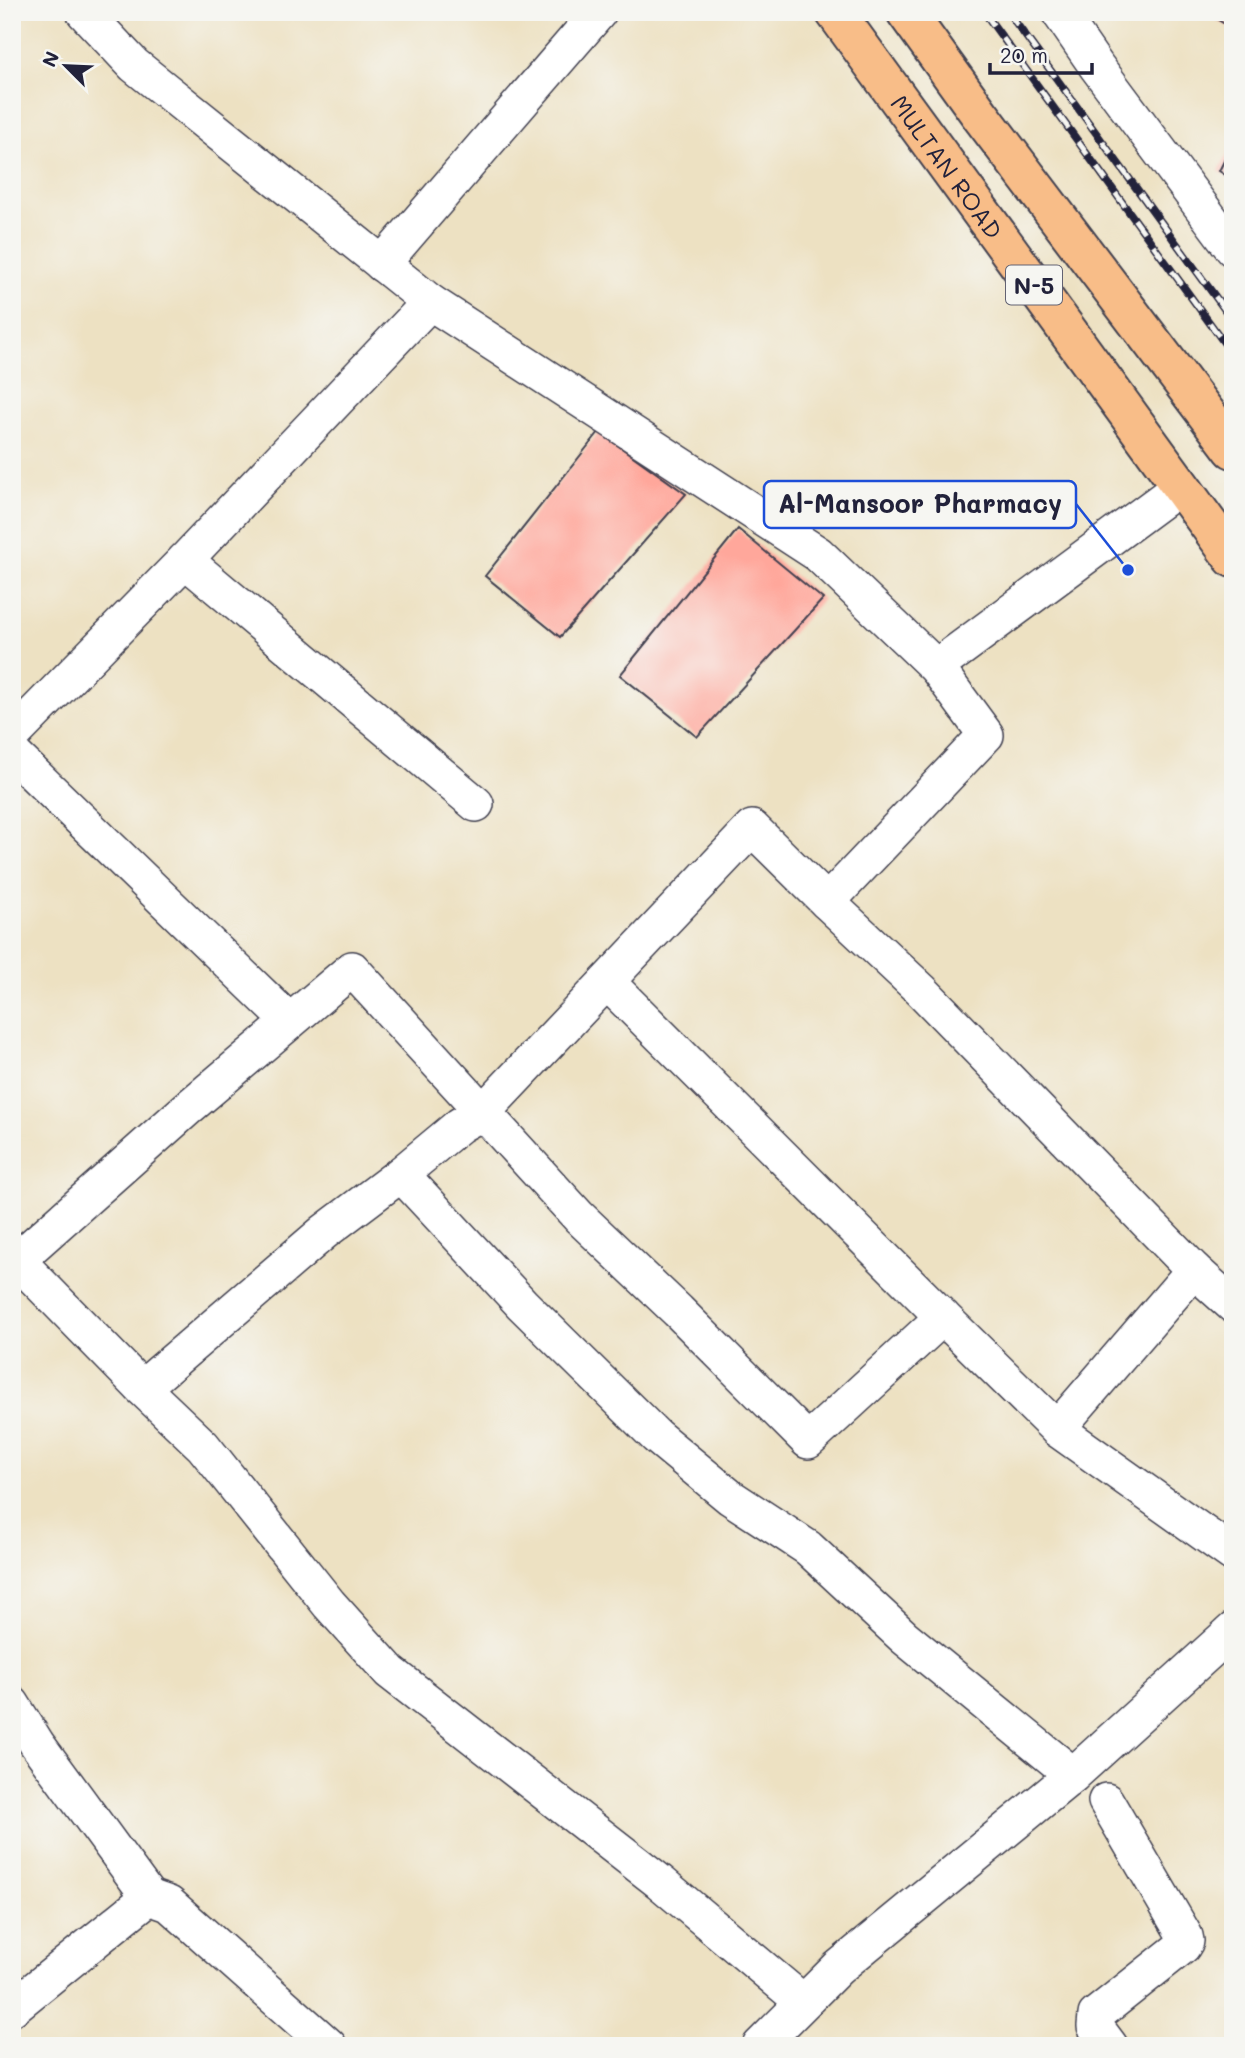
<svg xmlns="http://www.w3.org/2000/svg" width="1245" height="2058" font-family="Mali,sans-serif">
<rect width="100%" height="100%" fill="#f6f6f2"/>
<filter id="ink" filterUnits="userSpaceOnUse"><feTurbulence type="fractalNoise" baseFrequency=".0143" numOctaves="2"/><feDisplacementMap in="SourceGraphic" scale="14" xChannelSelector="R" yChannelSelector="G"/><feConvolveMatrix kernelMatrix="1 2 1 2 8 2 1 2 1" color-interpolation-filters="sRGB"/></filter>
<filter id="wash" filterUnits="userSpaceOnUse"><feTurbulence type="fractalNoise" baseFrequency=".00686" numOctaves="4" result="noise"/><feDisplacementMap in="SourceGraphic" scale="28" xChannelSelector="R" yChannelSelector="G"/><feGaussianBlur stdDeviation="1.57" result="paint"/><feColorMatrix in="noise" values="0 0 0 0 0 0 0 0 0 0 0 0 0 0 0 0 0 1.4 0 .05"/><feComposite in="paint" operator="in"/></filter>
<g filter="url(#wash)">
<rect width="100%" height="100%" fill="#ede1c2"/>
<g id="blocks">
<!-- building -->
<g fill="#ffa79b">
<path d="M1205,12H1233V29Z"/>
<path d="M1233,143V180L1219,171Z"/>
<path d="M599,432L686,494L560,637L485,576Z"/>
<path d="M738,529L823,599L697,737L620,675Z"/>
</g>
</g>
</g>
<g filter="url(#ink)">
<use href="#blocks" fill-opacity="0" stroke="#403f4f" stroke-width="2"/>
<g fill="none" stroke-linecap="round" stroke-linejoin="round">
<!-- street casing -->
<g stroke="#403f4f" stroke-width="38">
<g id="street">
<path d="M84,12L134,65L430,302"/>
<path d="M1059,12L1097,67L1233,249"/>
<path d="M382,264L599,12"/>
<path d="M185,560L476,804"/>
<path d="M12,736L185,560L430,302L818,554L936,667L1181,486"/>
<path d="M12,753L289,1021"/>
<path d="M827,902L921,990L1194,1270L1057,1429L943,1317"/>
<path d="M401,1174L522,1304L656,1436L730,1497L808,1548L904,1637L1073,1775"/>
<path d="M12,1255L142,1388"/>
<path d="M17,1260L188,1108L352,969L579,1217L678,1311L808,1441L943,1317L607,982"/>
<path d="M1194,1270L1233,1305"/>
<path d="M1057,1429L1233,1554"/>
<path d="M12,1704L37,1744L149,1897"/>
<path d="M1106,1801L1185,1936L1186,1941L1183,1946L1096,2015L1095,2026L1110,2046"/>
<path d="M803,2002L660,1882L390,1672L329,1604L203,1446L142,1388L324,1232L401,1174L460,1125L482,1113L752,828L827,902L986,735L936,667"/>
<path d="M12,2008L149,1897L169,1904L329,2046"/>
<path d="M760,2046L838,1968L1073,1775L1233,1630"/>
</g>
</g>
<!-- primary casing -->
<g stroke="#403f4f" stroke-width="42">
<g id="primary">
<path id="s1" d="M835,12L1233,558"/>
<path d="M906,12L981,116L1233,449"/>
</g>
</g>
<!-- street -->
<use href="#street" stroke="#fff" stroke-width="35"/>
<!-- primary -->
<use href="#primary" stroke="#f8bd88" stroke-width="38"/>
<!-- rail casing -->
<g stroke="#22223b" stroke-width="8">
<g id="rail">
<path d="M984,12L1233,355"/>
<path d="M1008,12L1233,321"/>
</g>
</g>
<!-- rail -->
<use href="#rail" stroke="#f6f6f2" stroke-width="5" stroke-dasharray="16" stroke-linecap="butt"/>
</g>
</g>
<g text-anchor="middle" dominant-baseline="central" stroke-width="5" stroke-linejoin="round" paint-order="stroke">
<!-- shield labels -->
<rect fill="#f6f6f2" stroke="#626272" stroke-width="2" x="1006" y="265.5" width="56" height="39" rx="5"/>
<g font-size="23" font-weight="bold" fill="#22223b">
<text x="1034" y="285">N-5</text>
</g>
<!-- street labels -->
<g font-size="24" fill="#22223b" stroke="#f6f6f2">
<text stroke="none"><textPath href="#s1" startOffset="191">MULTAN ROAD</textPath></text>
</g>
</g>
<!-- callouts -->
<path fill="none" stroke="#1d4ed8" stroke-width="2.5" d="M1128 570L1076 504"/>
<circle fill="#1d4ed8" stroke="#f6f6f2" stroke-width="2.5" cx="1128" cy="570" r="7"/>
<rect fill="#f6f6f2" stroke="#1d4ed8" stroke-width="2.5" x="764" y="481" width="312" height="47" rx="7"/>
<g font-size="26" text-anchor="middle" font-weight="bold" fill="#22223b">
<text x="920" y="513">Al-Mansoor Pharmacy</text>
</g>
<!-- margin -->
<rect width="1245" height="2058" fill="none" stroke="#f6f6f2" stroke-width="42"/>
<!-- north arrow -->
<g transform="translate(66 66) rotate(294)" stroke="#f6f6f2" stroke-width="5" paint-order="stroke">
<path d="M0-5L12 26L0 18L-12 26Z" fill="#22223b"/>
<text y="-10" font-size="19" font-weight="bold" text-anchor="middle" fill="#22223b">N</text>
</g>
<!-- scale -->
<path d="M990 63v10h102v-10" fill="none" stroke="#22223b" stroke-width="3.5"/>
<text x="1000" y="63" font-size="21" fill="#22223b" stroke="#f6f6f2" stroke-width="5" paint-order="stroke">20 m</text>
</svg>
